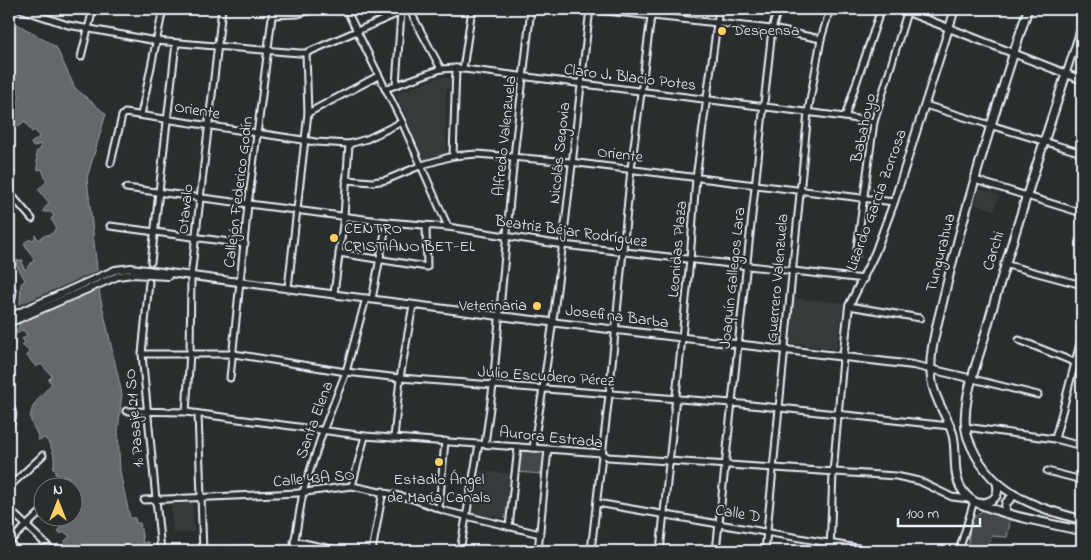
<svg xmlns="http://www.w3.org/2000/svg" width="1091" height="560" font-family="'Indie Flower',sans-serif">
<rect width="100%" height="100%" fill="#2a2d2e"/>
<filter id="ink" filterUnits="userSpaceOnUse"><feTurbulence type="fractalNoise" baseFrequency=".02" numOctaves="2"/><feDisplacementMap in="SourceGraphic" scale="10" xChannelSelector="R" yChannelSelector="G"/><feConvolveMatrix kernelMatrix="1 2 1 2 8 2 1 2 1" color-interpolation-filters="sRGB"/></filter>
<g filter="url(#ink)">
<!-- built -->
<g fill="#363a3b">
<path d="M441,76L453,80V84L446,90V154L425,162L396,94Z"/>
<path d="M980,189L999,195L994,210L975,204Z"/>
<path d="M793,298L844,303L836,349L789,343Z"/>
<path d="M480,471L513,474L507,518L473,514Z"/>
<path d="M193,502L194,532L173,533L171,504Z"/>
</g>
<!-- green -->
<g fill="#424648" stroke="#959ca0">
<path d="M519,451L544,452L542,474L517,472Z"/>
<path d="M983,510L1011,516L1007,537L991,536L988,551H967L971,520Z"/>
</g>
<!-- water -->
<path fill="#63686b" stroke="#989fa3" d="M9,19L56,47L75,88L106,114L87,178L100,296L122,394L118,431L120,472L130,518H135L136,523H140L143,543L148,542L150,551H77L76,545H67L64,542L70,536L64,532L61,534L58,531L61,528L59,523L61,518H72V488L65,487L70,483L69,477L55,474L56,470L53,469C56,457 53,448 45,438L38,440C38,432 33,428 31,421C28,405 43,395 52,383L48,380L52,376L41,364L36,367L27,356L29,351L22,345L25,342L22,339L27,335L23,330L17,334L14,331L19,327L21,284L25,280L16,264V261L23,260L22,264L25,270L34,260L24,243L28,240L35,239V235L40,240L41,237L53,233L56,227L51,219L54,216L51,212H44L43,210L49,203L38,189L47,182L42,169L38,170L36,152L41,149L40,144L33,147L31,143L39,137L35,130L32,132L25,121L9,133L12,110L19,104L16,100L20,96L16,89V85L9,81Z"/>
<!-- pier -->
<path fill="#2a2d2e" d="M100,270L102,288L16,325L17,306Z"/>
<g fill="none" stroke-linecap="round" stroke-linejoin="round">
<!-- minor casing -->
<g stroke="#e8f1f8" stroke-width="9">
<g id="minor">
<path d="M20,9L68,25L156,41L299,53H306L401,12"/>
<path d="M346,9L402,122L448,227"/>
<path d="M409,9L441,69"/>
<path d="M588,9L772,29L821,39"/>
<path d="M273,15L298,14L315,9"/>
<path d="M81,57L93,9"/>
<path d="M463,69L472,9"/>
<path d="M1066,74L1082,24"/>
<path d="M396,85L401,12L405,9"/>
<path d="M385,89L441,69L456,68L845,117L874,122"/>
<path d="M925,105L1082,153"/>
<path d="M308,113L378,76"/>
<path d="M141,115L163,9"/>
<path d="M845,117L881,9"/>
<path d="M453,156L456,68"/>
<path d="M111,163L122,116L125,113L316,142L349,144L367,139L402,122"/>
<path d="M346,180L373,182L386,180L422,165L453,156L477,154L570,162L894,202"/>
<path d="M975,180L1082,213"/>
<path d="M126,188L387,222L448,227L563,245L864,279"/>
<path d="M9,192L32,219"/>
<path d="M110,226L245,244"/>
<path d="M339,253L427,267L426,226"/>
<path d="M856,255L874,122L908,9"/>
<path d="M151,262L176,43"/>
<path d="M1004,264L1082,285"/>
<path d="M149,282L142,354L161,551"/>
<path d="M9,287L13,291L12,298"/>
<path d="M288,288L308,113L306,53"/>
<path d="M334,294L344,216L349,144"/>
<path d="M372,299L387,222"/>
<path d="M849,306L920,318"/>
<path d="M1019,340L1074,362"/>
<path d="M142,354H234L346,372L400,378L732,403L950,426"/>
<path d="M230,378L248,205L273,9"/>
<path d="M973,379L1038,395"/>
<path d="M9,404C14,412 14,418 9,426"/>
<path d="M126,411L186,412L365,436L602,453L608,457L896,476L919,481L952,497L969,499"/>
<path d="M186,412L190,353L191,277L222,9"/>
<path d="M198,414L203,551"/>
<path d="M965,427L1055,439L1082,446"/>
<path d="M394,438L400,378L413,305"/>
<path d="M1055,439L1082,336"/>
<path d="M485,444L493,386L514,156L531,9"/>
<path d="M533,448C559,303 572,156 590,9"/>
<path d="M1047,471L1082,480"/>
<path d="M352,486L365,436"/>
<path d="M9,487L43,455"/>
<path d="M144,500L298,493L352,486L413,499L445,511L540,534"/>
<path d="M597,503L875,551"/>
<path d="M439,508L445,441"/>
<path d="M9,509L53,551"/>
<path d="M509,527L518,447"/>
<path d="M294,541L341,551"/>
<path d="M9,542L42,511"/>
<path d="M203,550L265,549"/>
<path d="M293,551L303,492L323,431L346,372L366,298"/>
<path d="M372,551L383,491"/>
<path d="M460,551L479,444"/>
<path d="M538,551L548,449"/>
<path d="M591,551L609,395L631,169L652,9"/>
<path d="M660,551L690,260L696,178L719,9"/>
<path d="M716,551L772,29L778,9"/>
<path d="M765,551L808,112L821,39L830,9"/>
<path d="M830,551L833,473L843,359"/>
<path d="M959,551L974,501"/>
</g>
</g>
<!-- tertiary casing -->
<g stroke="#e8f1f8" stroke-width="10">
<g id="tertiary">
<path d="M900,9L1082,80"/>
<path d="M9,317L115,270L131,268L499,316L913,365L973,379"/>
<path d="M9,323L118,276L132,274L168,276"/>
<path d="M843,359L849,306L875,253L894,202L955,9"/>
</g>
</g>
<!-- secondary casing -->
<g stroke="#e8f1f8" stroke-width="11">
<g id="secondary">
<path d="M1028,9C997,104 967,199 944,296C938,323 927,355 932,382C935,401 948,417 953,435C958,456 950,479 967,496C982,512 1058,525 1082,531"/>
<path d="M1066,74C1038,161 1009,247 985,335C977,364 958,409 968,438C988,493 1032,506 1082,520"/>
<path d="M982,503C994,502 1000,495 997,483"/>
<path d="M1005,512L1006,503L1013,496"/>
</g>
</g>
<!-- minor -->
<use href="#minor" stroke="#2a2d2e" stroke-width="5"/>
<!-- tertiary -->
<use href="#tertiary" stroke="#2a2d2e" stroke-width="6"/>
<!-- secondary -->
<use href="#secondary" stroke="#2a2d2e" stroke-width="7"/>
</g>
</g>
<!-- markers -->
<g fill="#ffd166" stroke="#2a2d2e" stroke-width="2">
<circle cx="722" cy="31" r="5"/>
<circle cx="334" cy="238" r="5"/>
<circle cx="537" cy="306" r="5"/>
<circle cx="439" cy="462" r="5"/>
</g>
<g text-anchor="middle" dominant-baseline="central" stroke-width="4" stroke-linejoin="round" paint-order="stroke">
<!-- poi labels -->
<g font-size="16" fill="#e8f1f8" stroke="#2a2d2e" text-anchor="start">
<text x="732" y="31">Despensa</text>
<text x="344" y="229">CENTRO<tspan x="344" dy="18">CRISTIANO BET-EL</tspan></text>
<text x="527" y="306" text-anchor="end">Veterinaria</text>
<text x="439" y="480" text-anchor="middle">Estadio Ángel<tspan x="439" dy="18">de María Canals</tspan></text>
</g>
<!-- street labels -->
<g font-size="16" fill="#e8f1f8" stroke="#2a2d2e">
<text transform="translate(630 78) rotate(7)">Claro J. Blacio Potes</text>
<text transform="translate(197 111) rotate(9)">Oriente</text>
<text transform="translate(864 128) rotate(-78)">Babahoyo</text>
<text transform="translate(505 136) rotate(-84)">Alfredo Valenzuela</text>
<text transform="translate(560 153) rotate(-84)">Nicolás Segovia</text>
<text transform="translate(620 155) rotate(7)">Oriente</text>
<text transform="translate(239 192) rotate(-83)">Callejón Federico Godín</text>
<text transform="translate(877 200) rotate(-70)">Lizardo García Zorrosa</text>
<text transform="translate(186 209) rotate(-84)">Otavalo</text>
<text transform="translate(571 232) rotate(8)">Beatriz Béjar Rodríguez</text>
<text transform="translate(678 249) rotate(-85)">Leonidas Plaza</text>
<text transform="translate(994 251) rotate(-73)">Carchi</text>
<text transform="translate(941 253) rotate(-76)">Tungurahua</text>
<text transform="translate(733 278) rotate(-84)">Joaquín Gallegos Lara</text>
<text transform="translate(778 278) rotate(-85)">Guerrero Valenzuela</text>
<text transform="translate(617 317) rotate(7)">Josefina Barba</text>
<text transform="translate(546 377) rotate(4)">Julio Escudero Pérez</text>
<text transform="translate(135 418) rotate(-95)">1º Pasaje 21 SO</text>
<text transform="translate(315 420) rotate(-70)">Santa Elena</text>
<text transform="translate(551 438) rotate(6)">Aurora Estrada</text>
<text transform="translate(314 479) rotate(-5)">Calle 43A SO</text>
<text transform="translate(738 514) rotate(9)">Calle D</text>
</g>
</g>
<!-- margin -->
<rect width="1091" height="560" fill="none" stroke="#2a2d2e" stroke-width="30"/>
<rect x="15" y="15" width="1061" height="530" fill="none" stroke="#e8f1f8" stroke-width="2" filter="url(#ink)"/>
<!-- north arrow -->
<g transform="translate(58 502)"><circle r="24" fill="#2a2d2e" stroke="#767b7f"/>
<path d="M0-4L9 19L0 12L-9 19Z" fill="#ffd166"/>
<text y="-8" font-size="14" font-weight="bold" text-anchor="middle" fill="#e8f1f8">N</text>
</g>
<!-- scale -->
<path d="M898 518v8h82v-8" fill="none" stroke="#e8f1f8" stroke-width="2.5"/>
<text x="906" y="518" font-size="15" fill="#e8f1f8" stroke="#2a2d2e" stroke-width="4" paint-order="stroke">100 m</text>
</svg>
